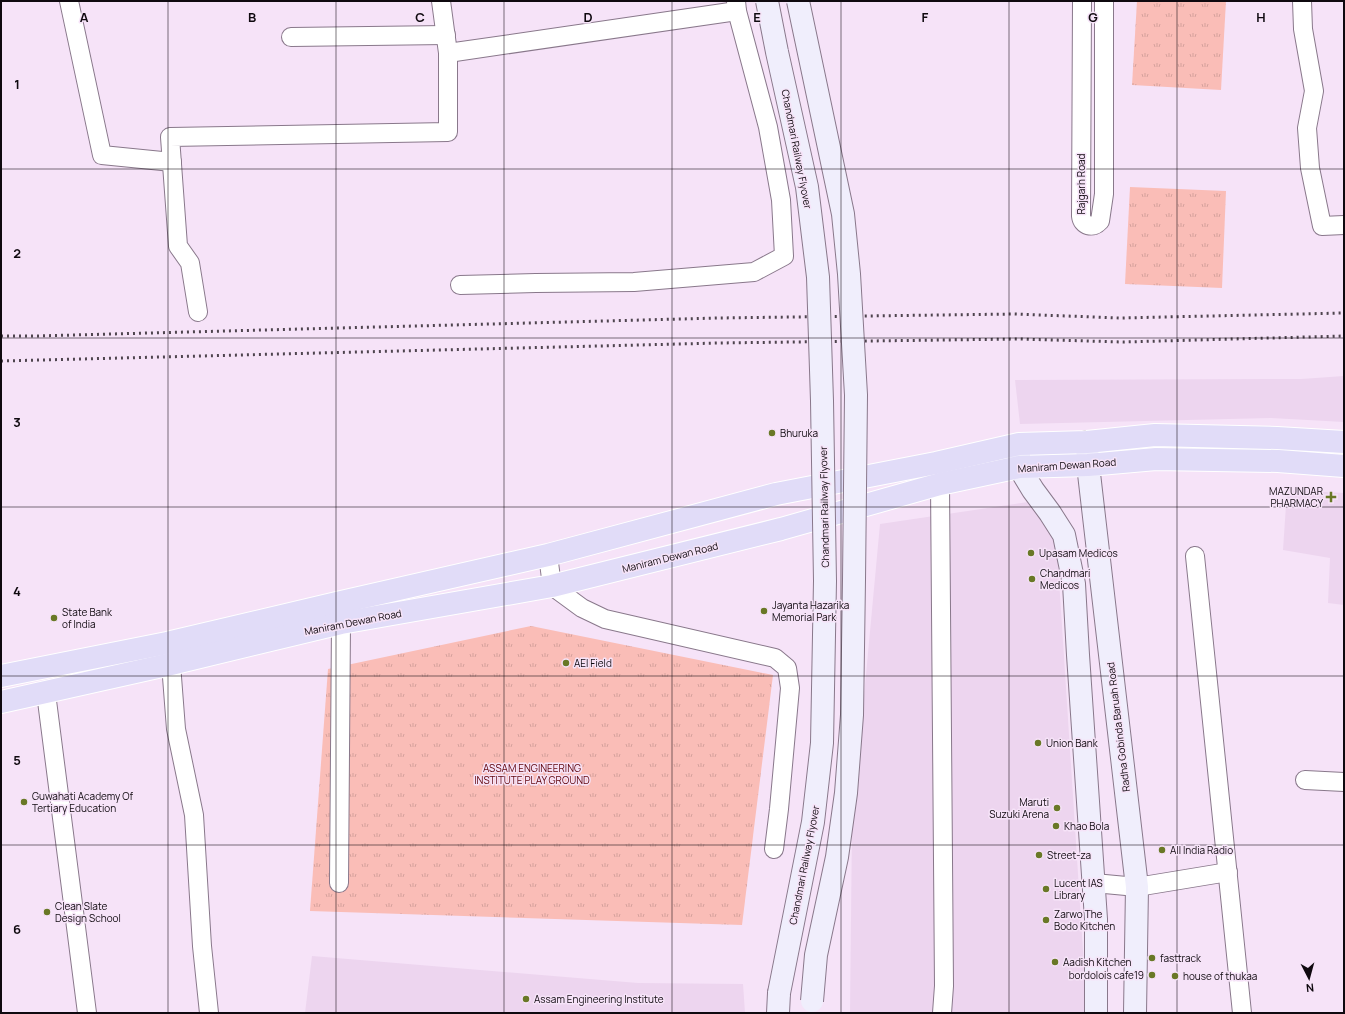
<svg xmlns="http://www.w3.org/2000/svg" width="1345" height="1014" font-family="Manrope,sans-serif">
<defs>
<pattern id="grass-tufts" width="24" height="20" patternUnits="userSpaceOnUse"><rect width="24" height="20" fill="#fabdb7"/><path d="M3 7l-1-3M5 7V3M7 7l1-3M15 17l-1-3M17 17v-4M19 17l1-3" fill="none" stroke="#d5a19c"/></pattern>
</defs>
<rect width="100%" height="100%" fill="#f6e3f8"/>
<!-- built -->
<g fill="#edd5ef">
<path d="M1344,376V422L1271,418L1020,424L1015,380L1301,379Z"/>
<path d="M1287,490L1344,493V605L1328,603L1330,558L1283,550Z"/>
<path d="M1035,501L1056,533L1087,1013H850L852,825L880,524Z"/>
<path d="M312,956L638,983L743,984L745,1013H305Z"/>
</g>
<!-- grass -->
<g fill="url(#grass-tufts)">
<path d="M1137,1H1226L1221,90L1132,85Z"/>
<path d="M1130,187L1226,191L1222,288L1125,284Z"/>
<path d="M531,626L773,675L742,925L310,911L328,669Z"/>
</g>
<g fill="none" stroke-linecap="round" stroke-linejoin="round">
<!-- minor casing -->
<g stroke="#89788b" stroke-width="20">
<g id="minor">
<path d="M69,1L102,155L172,162"/>
<path d="M441,1L448,53L737,11"/>
<path d="M1082,1L1081,216C1082,226 1093,229 1100,221L1104,194V1"/>
<path d="M1302,1L1303,29L1314,91L1307,128L1310,168L1322,226L1344,225"/>
<path d="M291,37L446,35"/>
<path d="M460,285L536,283L634,282L754,272L784,256L781,200L768,127L737,11L736,1"/>
<path d="M198,312L190,263L178,246L170,137L448,132V53"/>
<path d="M940,484L944,986L942,1013"/>
<path d="M548,555L552,586L582,608L605,619L775,658L787,668L790,688L779,809L774,849"/>
<path d="M1195,556L1242,1013"/>
<path d="M169,650L171,664L176,729L194,815L202,946L209,1013"/>
<path d="M46,693L87,1013"/>
<path d="M1305,780L1344,782"/>
<path d="M339,883L341,623"/>
<path d="M1094,883L1137,887L1228,872"/>
</g>
</g>
<!-- secondary casing -->
<g stroke="#89788b" stroke-width="24">
<g id="secondary">
<path d="M1087,442L1088,465L1137,887L1135,1013"/>
<path d="M1019,449V467L1033,490L1050,513L1064,535L1074,584L1078,655L1096,919V1013"/>
<path d="M778,1013L779,993"/>
</g>
</g>
<!-- primary casing -->
<g stroke="#fff" stroke-width="24">
<g id="primary">
<path d="M1,676L167,643L337,603L548,555L776,494L936,463L1019,444L1087,442L1155,435L1277,438L1344,442"/>
<path d="M1,702L171,664L341,623L552,586L781,529L940,484L1019,467L1088,465L1156,459L1278,461L1344,466"/>
</g>
</g>
<!-- minor -->
<use href="#minor" stroke="#fff" stroke-width="18"/>
<!-- secondary -->
<use href="#secondary" stroke="#f0eefc" stroke-width="22"/>
<!-- primary -->
<use href="#primary" stroke="#e1dcf8" stroke-width="22"/>
<!-- rail -->
<g stroke="#4e444e" stroke-width="3" stroke-dasharray="2 4" stroke-linecap="butt">
<path d="M1,336H36L718,318L1014,314L1120,318L1344,313"/>
<path d="M1,361L718,343L1019,339L1123,342L1344,336"/>
</g>
<!-- secondary-bridge casing -->
<g stroke="#89788b" stroke-width="24" stroke-linecap="butt">
<g id="secondary-bridge">
<path d="M767,1L777,52L807,187L818,277L822,401L825,581L822,743L813,822L779,993"/>
<path d="M798,1L843,214L849,274L856,395L854,580L852,715L846,793L837,857L816,955L812,1001"/>
</g>
</g>
<!-- secondary-bridge -->
<use href="#secondary-bridge" stroke="#f0eefc" stroke-width="22"/>
</g>
<!-- grid -->
<path fill="none" stroke="#0f090f" stroke-width="1" stroke-opacity="0.55" d="M168,1V1013M336,1V1013M504,1V1013M672,1V1013M841,1V1013M1009,1V1013M1177,1V1013M1,169H1344M1,338H1344M1,507H1344M1,676H1344M1,845H1344"/>
<!-- markers -->
<g fill="#697826" stroke="#f6e3f8" stroke-width="1.5">
<circle cx="772" cy="433" r="4"/>
<path d="M1329 491h4v4h4v4h-4v4h-4v-4h-4v-4h4z"/>
<circle cx="1031" cy="553" r="4"/>
<circle cx="1032" cy="579" r="4"/>
<circle cx="764" cy="611" r="4"/>
<circle cx="54" cy="618" r="4"/>
<circle cx="566" cy="663" r="4"/>
<circle cx="1038" cy="743" r="4"/>
<circle cx="24" cy="802" r="4"/>
<circle cx="1057" cy="808" r="4"/>
<circle cx="1056" cy="826" r="4"/>
<circle cx="1162" cy="850" r="4"/>
<circle cx="1039" cy="855" r="4"/>
<circle cx="1046" cy="889" r="4"/>
<circle cx="47" cy="912" r="4"/>
<circle cx="1046" cy="920" r="4"/>
<circle cx="1152" cy="958" r="4"/>
<circle cx="1055" cy="962" r="4"/>
<circle cx="1152" cy="975" r="4"/>
<circle cx="1175" cy="976" r="4"/>
<circle cx="526" cy="999" r="4"/>
</g>
<g text-anchor="middle" dominant-baseline="central" stroke-width="3" stroke-linejoin="round" paint-order="stroke">
<!-- street labels -->
<g font-size="10" fill="#0f090f" stroke="#f6e3f8">
<text transform="translate(797 149) rotate(79)">Chandmari Railway Flyover</text>
<text transform="translate(1081 184) rotate(-90)">Rajgarh Road</text>
<text transform="translate(1067 465) rotate(-4)">Maniram Dewan Road</text>
<text transform="translate(824 507) rotate(-91)">Chandmari Railway Flyover</text>
<text transform="translate(670 557) rotate(-14)">Maniram Dewan Road</text>
<text transform="translate(353 622) rotate(-11)">Maniram Dewan Road</text>
<text transform="translate(1118 727) rotate(-97)">Radha Gobinda Baruah Road</text>
<text transform="translate(804 865) rotate(-79)">Chandmari Railway Flyover</text>
</g>
<!-- poi labels -->
<g font-size="10" fill="#0f090f" stroke="#f6e3f8" text-anchor="start">
<text x="780" y="433">Bhuruka</text>
<text x="1323" y="491" text-anchor="end">MAZUNDAR<tspan x="1323" dy="12">PHARMACY</tspan></text>
<text x="1039" y="553">Upasam Medicos</text>
<text x="1040" y="573">Chandmari<tspan x="1040" dy="12">Medicos</tspan></text>
<text x="772" y="605">Jayanta Hazarika<tspan x="772" dy="12">Memorial Park</tspan></text>
<text x="62" y="612">State Bank<tspan x="62" dy="12">of India</tspan></text>
<text x="574" y="663">AEI Field</text>
<text x="1046" y="743">Union Bank</text>
<text x="32" y="796">Guwahati Academy Of<tspan x="32" dy="12">Tertiary Education</tspan></text>
<text x="1049" y="802" text-anchor="end">Maruti<tspan x="1049" dy="12">Suzuki Arena</tspan></text>
<text x="1064" y="826">Khao Bola</text>
<text x="1170" y="850">All India Radio</text>
<text x="1047" y="855">Street-za</text>
<text x="1054" y="883">Lucent IAS<tspan x="1054" dy="12">Library</tspan></text>
<text x="55" y="906">Clean Slate<tspan x="55" dy="12">Design School</tspan></text>
<text x="1054" y="914">Zarwo The<tspan x="1054" dy="12">Bodo Kitchen</tspan></text>
<text x="1160" y="958">fasttrack</text>
<text x="1063" y="962">Aadish Kitchen</text>
<text x="1144" y="975" text-anchor="end">bordolois cafe19</text>
<text x="1183" y="976">house of thukaa</text>
<text x="534" y="999">Assam Engineering Institute</text>
</g>
<!-- park labels -->
<g font-size="10" fill="#5f0209" stroke="#f6e3f8">
<text x="532" y="768">ASSAM ENGINEERING<tspan x="532" dy="12">INSTITUTE PLAY GROUND</tspan></text>
</g>
</g>
<g font-size="13" text-anchor="middle" font-weight="bold" fill="#0f090f" stroke="#f6e3f8" stroke-width="3" stroke-linejoin="round" paint-order="stroke">
<text x="84" y="22">A</text>
<text x="252" y="22">B</text>
<text x="420" y="22">C</text>
<text x="588" y="22">D</text>
<text x="757" y="22">E</text>
<text x="925" y="22">F</text>
<text x="1093" y="22">G</text>
<text x="1261" y="22">H</text>
<text x="17" y="89">1</text>
<text x="17" y="258">2</text>
<text x="17" y="427">3</text>
<text x="17" y="596">4</text>
<text x="17" y="765">5</text>
<text x="17" y="934">6</text>
</g>
<!-- border -->
<rect width="1345" height="1014" fill="none" stroke="#0f090f" stroke-width="4"/>
<!-- north arrow -->
<g transform="translate(1309 978) rotate(174)" stroke="#f6e3f8" stroke-width="3" paint-order="stroke">
<path d="M0-3L7 15L0 10L-7 15Z" fill="#0f090f"/>
<text y="-6" font-size="11" font-weight="bold" text-anchor="middle" fill="#0f090f">N</text>
</g>
</svg>
